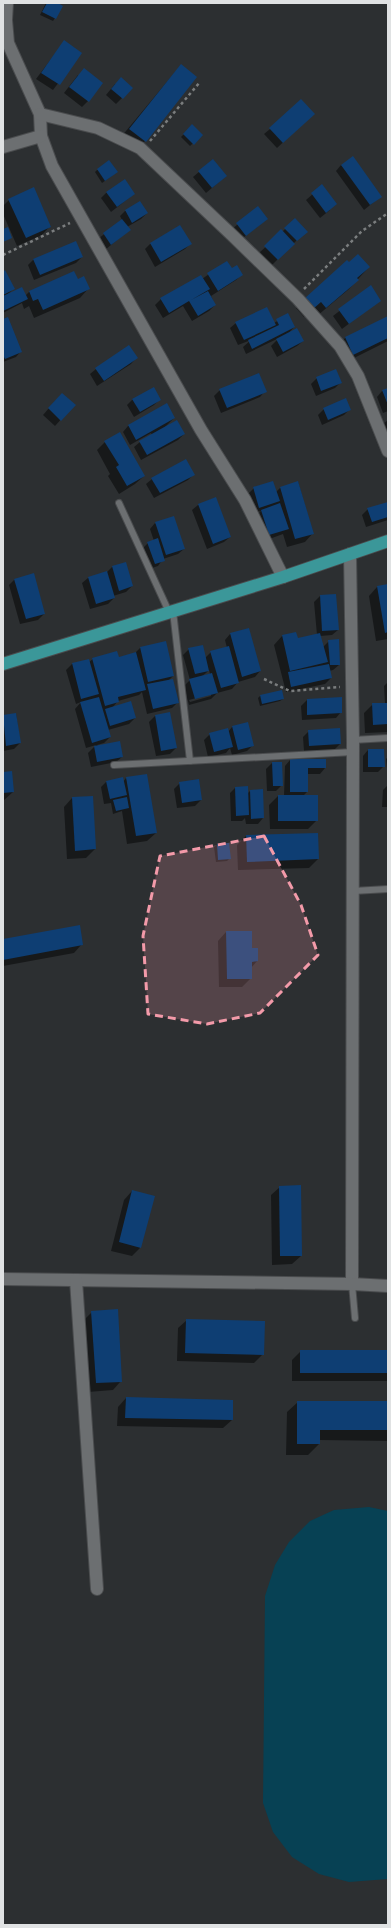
<svg xmlns="http://www.w3.org/2000/svg" width="391" height="1928" font-family="'PT Sans',sans-serif">
<rect width="100%" height="100%" fill="#2c2f31"/>
<!-- green -->
<path fill="#074154" d="M369,1507L388,1511V1879L349,1882L319,1874L292,1857L273,1832L263,1803L265,1596L275,1565L289,1542L310,1521L334,1510Z"/>
<!-- shadow -->
<g fill="#0007" fill-rule="evenodd">
<path d="M46,3H55V18L53,21L40,15Z"/>
<path d="M64,42L81,53L53,90L36,79Z"/>
<path d="M181,65L145,141L136,149L121,137Z"/>
<path d="M78,75L88,101L82,107L64,93Z"/>
<path d="M115,84L122,98L116,104L106,95Z"/>
<path d="M308,119L277,148L264,134L270,129Z"/>
<path d="M192,126L202,135L190,146L181,137Z"/>
<path d="M213,160L226,176L206,193L193,177Z"/>
<path d="M341,165L380,197L364,210L336,171Z"/>
<path d="M97,170L117,172L102,183L95,172Z"/>
<path d="M322,186L330,210L320,218L306,200Z"/>
<path d="M107,192L134,194L111,212L101,198Z"/>
<path d="M9,200L50,226L42,235L17,246L3,214V206Z"/>
<path d="M258,207L267,219L239,241L231,230Z"/>
<path d="M125,211L147,213L141,219L127,227L129,230L105,250L98,239L122,220L120,216Z"/>
<path d="M295,220L300,237L272,265L259,253Z"/>
<path d="M180,226L190,244L185,249L155,267L145,249L150,244Z"/>
<path d="M82,257L76,263L34,280L28,265L34,259Z"/>
<path d="M226,262L231,270L242,274L236,280L211,296L215,305L209,311L192,321L183,306L163,318L155,305L161,299L202,279Z"/>
<path d="M349,264L369,267L349,289L317,316L312,310L304,317L296,308Z"/>
<path d="M74,272L77,280L88,289L80,298L34,318L29,306L24,309L22,303L3,313V273L13,289L8,294L25,296L29,292Z"/>
<path d="M370,287L380,300L342,329L333,316Z"/>
<path d="M288,315L294,327L288,334L303,341L297,346L277,357L271,346L279,338L246,354L243,347L251,340L238,345L230,328L236,323H274Z"/>
<path d="M388,317V341L344,363L337,347L345,338Z"/>
<path d="M3,320L21,351L16,357L3,362Z"/>
<path d="M129,347L136,358L131,364L97,386L90,374L96,369Z"/>
<path d="M317,378L341,382L335,388L316,396L311,384Z"/>
<path d="M388,389V411L383,413L377,397L382,391Z"/>
<path d="M220,390L265,391L260,397L221,413L214,396Z"/>
<path d="M133,399H160L154,405L134,417L127,405Z"/>
<path d="M56,400L74,405L55,426L43,415Z"/>
<path d="M167,405L174,418L165,427L184,434L178,440L141,460L134,447L140,442L152,435L151,433L130,445L123,432L128,426Z"/>
<path d="M324,409L349,410L344,415L322,425L318,415Z"/>
<path d="M388,420V442L378,428Z"/>
<path d="M105,442L144,476L135,484L119,494L108,476L110,474L97,450Z"/>
<path d="M193,475L188,480L154,498L146,484L152,479Z"/>
<path d="M298,482L313,533L305,542L287,547L283,534L264,541L256,516L261,511L254,513L248,494L254,488L276,492L280,488Z"/>
<path d="M215,498L230,537L224,542L207,549L192,510L198,505Z"/>
<path d="M388,503V520L366,527L362,515L368,509Z"/>
<path d="M155,523L184,549L178,554L163,559L158,566L149,569L142,549L148,543L154,541L150,529Z"/>
<path d="M125,563L132,586L126,592L113,596L114,598L108,604L90,609L82,583L88,578L107,572L112,567Z"/>
<path d="M15,579L44,614L38,620L20,624L9,585Z"/>
<path d="M388,585V639L376,641L369,596L377,587Z"/>
<path d="M335,595L338,630L332,635L320,636L323,647L329,641L339,665L333,670L329,671L331,678L325,684L286,692L274,645L282,636L297,639L317,635L314,602L320,596Z"/>
<path d="M248,629L260,671L255,677L238,682L232,689L217,693L211,699L189,705L184,686L190,680L183,655L189,649L205,658L211,652L227,648L225,640L230,634ZM209,670L210,674L202,676L206,673ZM211,694V696L190,702L189,700Z"/>
<path d="M165,642L173,676L168,681L178,702L172,708L147,714L142,692L139,695L118,701L112,708L135,718L129,724L108,730L110,737L104,743L97,745L122,757L116,762L91,767L88,753L96,745L86,748L75,709L81,702L76,704L66,670L72,664L88,660L89,662L93,659L118,658L135,653L140,648Z"/>
<path d="M388,682V732L365,733L364,713L373,704H385L384,686Z"/>
<path d="M261,695L283,699L280,701L260,706L258,698Z"/>
<path d="M307,700L341,712L336,718L302,720L301,706Z"/>
<path d="M169,713L176,748L170,754L156,756L149,722L155,716Z"/>
<path d="M16,714L20,743L14,749L3,751V716Z"/>
<path d="M247,723L253,745L247,751L232,755L230,748L226,753L208,757L204,740L210,734L228,732L232,727Z"/>
<path d="M309,731L340,744L334,750L304,751L303,737Z"/>
<path d="M368,750L384,766L378,772H363V756Z"/>
<path d="M388,757V777L386,759Z"/>
<path d="M290,760L325,768L320,774H307V792L303,796L317,820L308,829H270L269,805L278,796H284L285,766Z"/>
<path d="M272,763H281L282,785L276,791H267L266,769Z"/>
<path d="M3,773L13,792L3,801Z"/>
<path d="M126,778L156,833L147,841L127,844L122,811L113,814L111,803L104,804L101,787L106,782H123Z"/>
<path d="M180,783L201,800L195,806L177,808L174,789Z"/>
<path d="M388,785V807H382L383,790Z"/>
<path d="M235,788L248,793L250,791L263,818L258,824H246L245,818L242,821H231L230,793Z"/>
<path d="M72,798L95,849L86,858L67,859L64,807Z"/>
<path d="M317,834L318,859L309,868L238,870L237,845L246,836Z"/>
<path d="M217,845L230,858L227,861L216,862L214,847Z"/>
<path d="M226,932L257,961L251,968V978L242,987H219L218,941Z"/>
<path d="M3,940L82,944L74,953L3,966Z"/>
<path d="M280,1187L301,1256L292,1264L272,1265L271,1195Z"/>
<path d="M132,1191L140,1248L132,1256L111,1251L124,1200Z"/>
<path d="M92,1312L121,1381L113,1390L88,1392L83,1321Z"/>
<path d="M187,1320L263,1354L254,1363L177,1361L178,1328Z"/>
<path d="M301,1351H388V1381H292V1360Z"/>
<path d="M126,1398L232,1420L223,1428L117,1426L118,1407Z"/>
<path d="M298,1402H388V1441L319,1440V1444L308,1455H286L287,1412Z"/>
</g>
<!-- building -->
<g fill="#0e3e73">
<path d="M47,3H58L63,6L56,19L42,12Z"/>
<path d="M64,40L82,53L60,85L41,73Z"/>
<path d="M181,64L197,77L146,142L129,129Z"/>
<path d="M84,68L103,83L89,102L69,87Z"/>
<path d="M121,77L133,88L123,99L111,89Z"/>
<path d="M301,99L315,114L283,143L269,128Z"/>
<path d="M192,124L203,135L194,145L183,134Z"/>
<path d="M353,156L382,197L370,205L341,165Z"/>
<path d="M213,159L227,176L212,188L198,171Z"/>
<path d="M109,160L118,172L105,181L97,169Z"/>
<path d="M125,179L135,194L117,207L106,192Z"/>
<path d="M322,184L337,204L326,213L311,193Z"/>
<path d="M34,187L51,227L26,238L8,199Z"/>
<path d="M140,201L148,213L132,223L125,210Z"/>
<path d="M258,206L268,219L246,236L236,223Z"/>
<path d="M295,218L308,232L297,241L284,228Z"/>
<path d="M122,219L131,230L111,245L103,233Z"/>
<path d="M180,225L192,244L161,262L150,243Z"/>
<path d="M8,227L12,238L3,242V229Z"/>
<path d="M281,229L295,244L278,260L264,246Z"/>
<path d="M76,241L83,257L40,275L33,259Z"/>
<path d="M358,254L370,267L357,278L359,280L326,308L321,302L313,309L304,299L347,260L349,262Z"/>
<path d="M227,261L232,268L237,265L243,275L218,291L207,273Z"/>
<path d="M5,270L15,289L3,295V272Z"/>
<path d="M74,271L78,279L84,276L90,289L43,310L38,299L33,301L29,291Z"/>
<path d="M201,275L210,289L191,300L208,291L216,305L198,316L189,301L169,313L160,298Z"/>
<path d="M371,285L381,301L349,324L338,309Z"/>
<path d="M22,287L28,299L3,311V296Z"/>
<path d="M267,307L276,325L244,340L235,322Z"/>
<path d="M288,313L295,327L252,349L248,340L279,325L276,319Z"/>
<path d="M388,316V338L353,355L345,337Z"/>
<path d="M8,317L22,352L5,359L3,355V319Z"/>
<path d="M297,328L304,341L283,352L276,339Z"/>
<path d="M129,345L138,358L104,381L95,368Z"/>
<path d="M336,369L342,383L321,391L316,377Z"/>
<path d="M259,373L267,392L227,408L219,389Z"/>
<path d="M154,387L161,400L140,412L132,399Z"/>
<path d="M388,388V405L382,390Z"/>
<path d="M62,393L76,405L61,421L48,408Z"/>
<path d="M346,398L351,410L328,420L323,408Z"/>
<path d="M167,403L175,418L136,440L128,425Z"/>
<path d="M177,420L185,434L147,455L139,441Z"/>
<path d="M120,432L145,476L127,486L116,467L119,465L104,441Z"/>
<path d="M186,459L195,475L160,493L151,478Z"/>
<path d="M273,481L280,501L259,508L253,487Z"/>
<path d="M298,481L314,534L295,539L280,487Z"/>
<path d="M216,497L231,537L213,544L198,504Z"/>
<path d="M388,502V517L372,522L367,508Z"/>
<path d="M280,503L289,529L269,535L261,510Z"/>
<path d="M174,516L185,549L166,555L155,522Z"/>
<path d="M158,538L165,561L155,564L147,542Z"/>
<path d="M126,562L133,586L119,591L112,566Z"/>
<path d="M107,571L115,598L96,604L88,577Z"/>
<path d="M34,573L45,614L26,619L14,579Z"/>
<path d="M388,584V632L385,633L377,586Z"/>
<path d="M336,594L339,630L322,631L320,595Z"/>
<path d="M249,628L261,671L242,677L230,633Z"/>
<path d="M296,632L298,638L320,633L328,662L290,671L282,635Z"/>
<path d="M339,639L340,665H330L328,640Z"/>
<path d="M166,641L174,676L148,682L140,647Z"/>
<path d="M203,645L209,671L195,674L188,648Z"/>
<path d="M229,646L239,683L221,688L210,651Z"/>
<path d="M117,651L119,657L136,652L146,690L118,697L119,702L105,706L92,658Z"/>
<path d="M89,659L99,694L81,699L72,663Z"/>
<path d="M329,664L332,678L291,687L288,672Z"/>
<path d="M212,673L218,693L195,699L189,679Z"/>
<path d="M173,679L179,703L153,709L147,684Z"/>
<path d="M282,690L284,699L262,704L260,695Z"/>
<path d="M99,697L111,737L92,743L80,702Z"/>
<path d="M342,697V713L307,715V699Z"/>
<path d="M131,701L136,718L110,726L105,709Z"/>
<path d="M372,703H388V724L373,725Z"/>
<path d="M170,712L177,748L161,751L155,715Z"/>
<path d="M16,713L21,743L6,746L3,715Z"/>
<path d="M248,722L254,746L238,750L232,726Z"/>
<path d="M228,728L233,747L214,752L209,733Z"/>
<path d="M340,728L341,744L309,746L308,730Z"/>
<path d="M120,741L123,757L97,762L94,746Z"/>
<path d="M368,749H384L385,767H368Z"/>
<path d="M290,759H326V768H308V792H290Z"/>
<path d="M272,762H282L283,786H273Z"/>
<path d="M12,771L14,792L3,793V772Z"/>
<path d="M147,774L157,833L136,836L126,777Z"/>
<path d="M123,777L127,795L110,799L106,781Z"/>
<path d="M199,779L202,800L182,803L179,782Z"/>
<path d="M248,786L249,815L236,816L235,787Z"/>
<path d="M263,789L264,818L251,819L250,790Z"/>
<rect x="278" y="795" width="40" height="26"/>
<path d="M93,796L96,849L75,851L72,797Z"/>
<path d="M127,797L129,808L116,811L113,800Z"/>
<path d="M318,833L319,859L247,862L246,835Z"/>
<path d="M229,843L231,859L218,860L217,844Z"/>
<path d="M80,925L83,945L3,960V939Z"/>
<path d="M226,931H252V948H258V961L252,962V979H227Z"/>
<path d="M301,1185L302,1256H280L279,1186Z"/>
<path d="M132,1190L155,1196L141,1248L119,1242Z"/>
<path d="M118,1309L122,1382L96,1383L91,1311Z"/>
<path d="M186,1319L265,1321L264,1355L185,1353Z"/>
<rect x="300" y="1350" width="88" height="23"/>
<path d="M126,1397L233,1400V1420L125,1418Z"/>
<path d="M297,1401H388V1430H320V1444H297Z"/>
</g>
<g fill="none" stroke-linecap="round" stroke-linejoin="round">
<!-- service casing -->
<g stroke="#4a4c4e" stroke-width="8">
<g id="service">
<path d="M119,503L169,612"/>
<path d="M173,611L190,761"/>
<path d="M353,740L388,738"/>
<path d="M114,765L353,752"/>
<path d="M353,891L388,889"/>
<path d="M352,1284L355,1318"/>
</g>
</g>
<!-- minor casing -->
<g stroke="#4a4c4e" stroke-width="14">
<g id="minor">
<path d="M7,3L6,20L8,43L40,114L41,136L52,166L201,430L245,500L283,577"/>
<path d="M40,114L98,128L140,148L233,236L298,299L340,346L358,376L388,451"/>
<path d="M3,147L41,136"/>
<path d="M350,554L353,740L352,1284"/>
<path d="M3,1279L352,1284L388,1286"/>
<path d="M76,1280L97,1589"/>
</g>
</g>
<!-- trunk casing -->
<g stroke="#4a4c4e" stroke-width="14">
<path id="trunk" d="M3,664L283,577L388,541"/>
</g>
<!-- path -->
<g stroke="#7a7d7e" stroke-width="2.5" stroke-dasharray="3 3" stroke-linecap="butt">
<path d="M150,141L200,82"/>
<path d="M3,255L70,223"/>
<path d="M304,289L362,231L388,213"/>
<path d="M264,679L290,691L340,687"/>
</g>
<!-- service -->
<use href="#service" stroke="#6c6f71" stroke-width="6"/>
<!-- minor -->
<use href="#minor" stroke="#6c6f71" stroke-width="12"/>
<!-- trunk -->
<use href="#trunk" stroke="#3b9799" stroke-width="12"/>
</g>
<!-- marked area -->
<path fill="#f39aa9" fill-opacity="0.2" stroke="#f39aa9" stroke-width="3" stroke-dasharray="8 5" stroke-linejoin="round" d="M264,836L301,905L318,955L260,1013L207,1024L148,1014L143,936L160,856Z"/>
<!-- border -->
<rect width="391" height="1928" fill="none" stroke="#e0e2e3" stroke-width="8"/>
</svg>
